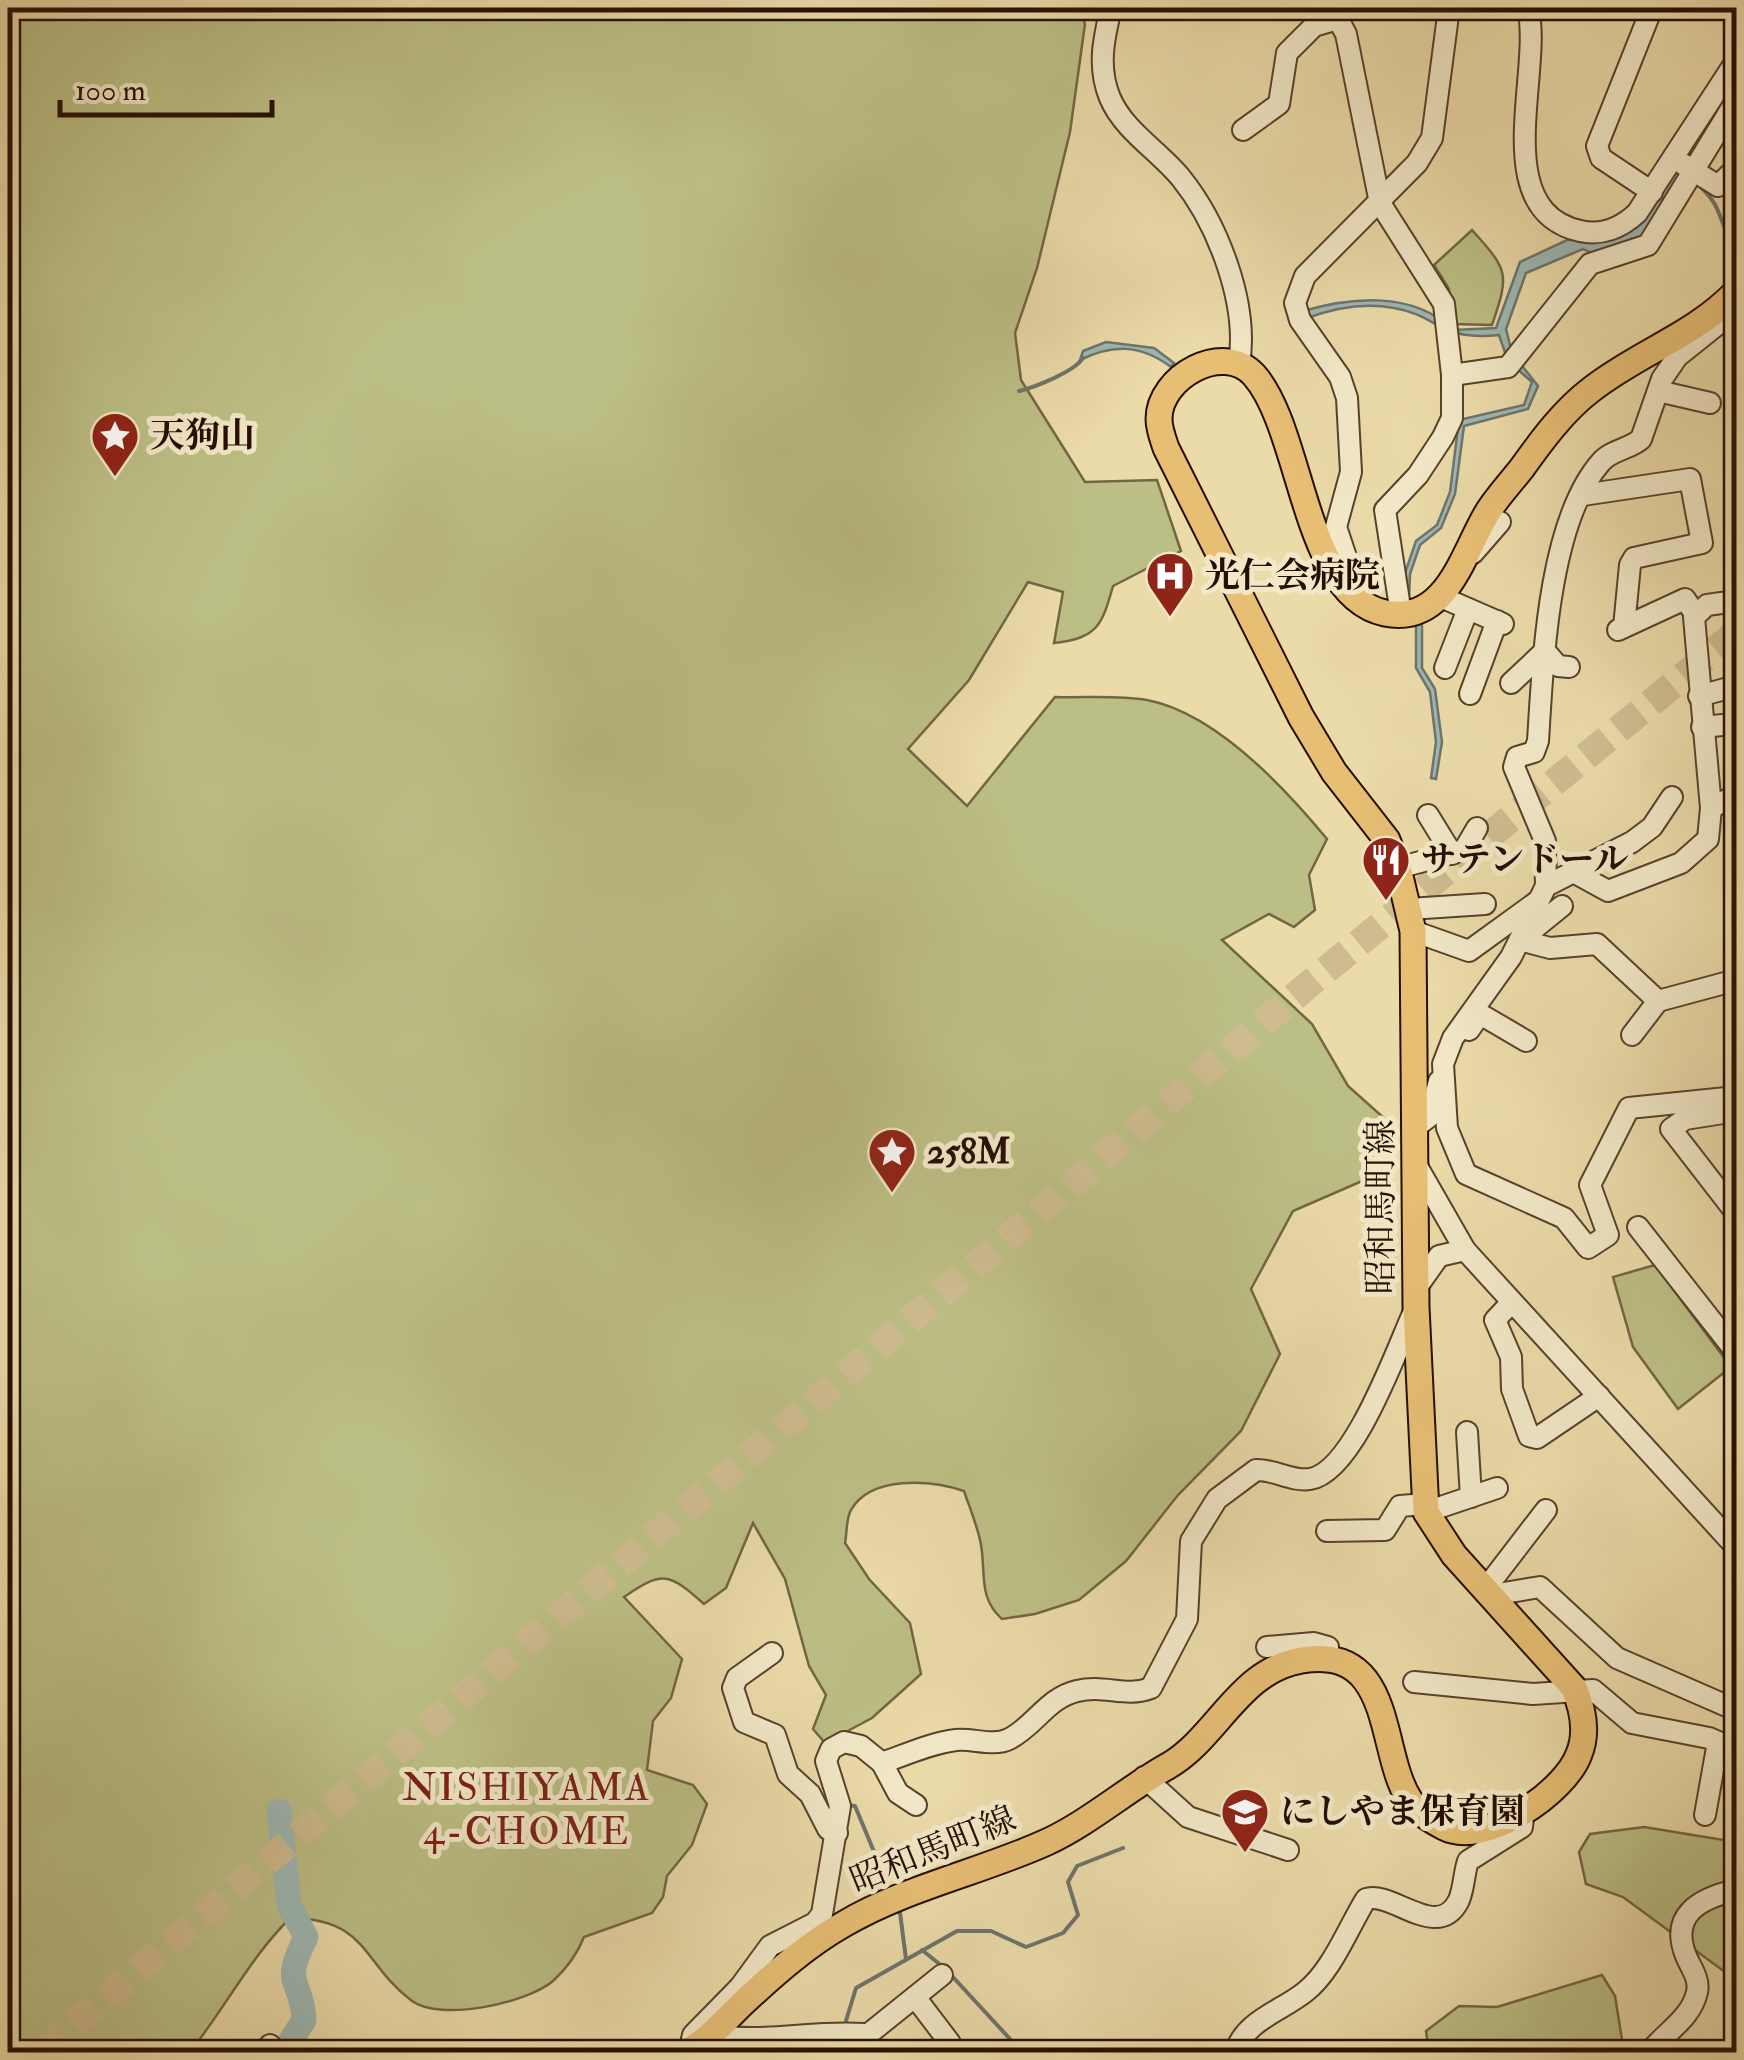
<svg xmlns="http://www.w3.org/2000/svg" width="1744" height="2060" font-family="'IM FELL Double Pica','Noto Serif JP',serif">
<rect width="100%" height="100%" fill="#ebdba9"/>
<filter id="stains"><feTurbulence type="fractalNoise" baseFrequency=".002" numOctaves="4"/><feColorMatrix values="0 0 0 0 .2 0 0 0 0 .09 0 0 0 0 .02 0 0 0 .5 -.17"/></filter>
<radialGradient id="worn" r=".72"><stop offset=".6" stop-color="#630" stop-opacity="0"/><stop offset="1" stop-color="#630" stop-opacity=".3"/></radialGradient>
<!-- green -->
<g fill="#bcbf85" stroke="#726644" stroke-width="2.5">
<path d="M8,8H1080L1085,24L1070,132L1037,268L1015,333L1021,380L1085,482L1157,480L1181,551L1113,586C1102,625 1098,638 1054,643L1063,592L1028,582L969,680L908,749L967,806L1055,697C1084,698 1118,695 1147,700C1215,713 1285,788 1327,839L1309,875L1315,910L1294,927L1269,914L1222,940L1312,1024L1348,1086L1385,1119L1369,1178L1293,1211L1251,1289L1280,1354L1241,1431L1178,1495L1126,1561L1079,1600L1035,1614L1002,1619C978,1598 986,1573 981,1545C978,1527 970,1509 964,1491C931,1480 871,1475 851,1510C846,1518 847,1534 845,1543L869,1579L910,1623L921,1674L872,1718L825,1743L813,1729L826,1695L809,1666L785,1579L753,1523L726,1588L704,1604C669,1573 663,1570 624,1597L682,1659L671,1698L653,1721L647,1770L693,1785L707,1804L692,1845L667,1876L663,1897L652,1913L584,1937C577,1955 567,1968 553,1981C527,2003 441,2022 412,2001C361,1963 369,1919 290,1918C250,1958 225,2008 190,2052H8Z"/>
<path d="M1472,230C1508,270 1510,273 1492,325L1453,324L1449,289L1434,265Z"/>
<path d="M1655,1265L1731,1367L1678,1409L1633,1347L1613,1277Z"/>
<path d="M1644,1827L1736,1842V1993L1729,1975L1623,1897L1586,1884L1579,1852L1590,1834Z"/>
<path d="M1602,1975L1615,1996L1624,2052H1429L1426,2031L1459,2006L1497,2007Z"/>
</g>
<!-- water -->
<g fill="#9db8b4" stroke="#6e746d" stroke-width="2.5">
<path d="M1736,75V95L1645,242L1596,255L1583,249L1526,273L1506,329L1512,353L1538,386L1528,409L1464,426L1455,494L1441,528L1420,545L1410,574L1409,600L1404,601L1405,573L1416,541L1437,525L1450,492L1459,420L1524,405L1532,382L1508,361L1499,335C1437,341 1440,316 1394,308C1364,302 1334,308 1307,318L1303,311C1352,297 1414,291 1453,330L1496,328L1520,262L1567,240H1604L1633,229Z"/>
<path d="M1106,342L1154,348L1174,363L1171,367C1139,343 1111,345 1080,360L1083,351Z"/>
<path d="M1422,618V668L1435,689L1442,742L1436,779L1431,778L1436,742L1430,692L1416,668V620Z"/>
</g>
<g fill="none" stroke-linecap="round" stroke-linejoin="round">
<!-- stream -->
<g stroke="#6e746d" stroke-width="4">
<path d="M1695,182C1727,209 1715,220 1736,248"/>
<path d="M1019,391C1036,387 1075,371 1083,358"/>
<path d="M846,1805L855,1806L875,1854V1886L880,1895"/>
<path d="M899,1905L906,1959"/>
<path d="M922,1950L942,1966"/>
<path d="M952,1976L1022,2052"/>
<path d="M845,2024L856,1988L957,1931H991L1026,1947L1063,1933L1078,1915L1068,1882L1077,1866L1123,1848"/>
</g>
<!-- river -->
<path stroke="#9db8b4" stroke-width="25" d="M279,1811L289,1905L306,1937C280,1989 302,1976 304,2020L284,2052"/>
<!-- highway-tunnel -->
<path stroke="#cebc90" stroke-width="28" stroke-dasharray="28 14" stroke-linecap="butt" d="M41,2052L1320,975L1736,633"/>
<!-- minor casing -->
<g stroke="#58412c" stroke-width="24">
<g id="minor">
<path d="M1111,8C1104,38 1097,67 1110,98C1124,131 1159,151 1181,178C1218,224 1249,304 1239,364"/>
<path d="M1332,8L1346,34L1380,203L1444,304L1452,375V418L1443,437L1418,475L1385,510L1401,614"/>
<path d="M1528,8C1543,72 1487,210 1580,231C1601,236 1621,228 1637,213L1736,61"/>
<path d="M1243,130L1279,104L1287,53L1314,26L1338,19"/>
<path d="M1683,164L1718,186L1736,168"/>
<path d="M1652,192L1601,158L1597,146L1652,8"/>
<path d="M1452,375L1508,367L1590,264L1648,245L1736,101"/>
<path d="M1658,391L1710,403"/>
<path d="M1583,495L1690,479L1702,543L1634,558L1630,565L1624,627"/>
<path d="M1473,553L1500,522"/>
<path d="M1441,597L1503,624"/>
<path d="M1360,599L1336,527L1351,472L1347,398L1340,377L1300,320L1295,303L1305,276L1417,163L1432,138L1449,8"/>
<path d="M1618,630L1685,599L1695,614"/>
<path d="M1445,668L1468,609"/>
<path d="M1511,683L1545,651L1558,666L1569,667"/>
<path d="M1470,694L1497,621"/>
<path d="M1699,696L1736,686"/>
<path d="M1702,727L1733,724"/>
<path d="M1672,797L1652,827L1632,842L1546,886L1511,957L1453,1038L1443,1064L1447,1128L1466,1174L1564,1218L1588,1248L1608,1235L1590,1185L1629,1108L1736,1097"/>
<path d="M1711,808L1736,795"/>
<path d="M1428,815L1452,854"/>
<path d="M1398,868L1464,850L1477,828"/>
<path d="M1577,874L1608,891L1681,863L1708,839L1711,808L1694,617L1707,605L1736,601"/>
<path d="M1546,886L1545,841L1514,767L1517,757L1534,752L1538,741C1543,663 1548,522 1601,462C1611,450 1630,449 1641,439L1662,379L1677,357L1717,325L1718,309"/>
<path d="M1409,909L1485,904"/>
<path d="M1413,931L1469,951L1538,901"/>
<path d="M1525,936L1562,906"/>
<path d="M1520,940L1550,948L1597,944L1658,1001L1736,980"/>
<path d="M1469,1030L1480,1014L1526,1041"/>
<path d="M1632,1035L1658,1001"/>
<path d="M1736,1111L1685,1119L1671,1129L1736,1213"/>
<path d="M1417,1126L1430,1116L1439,1081"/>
<path d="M1418,1168L1465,1250"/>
<path d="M1638,1227L1736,1352"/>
<path d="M1417,1287L1439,1256L1465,1250L1736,1547"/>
<path d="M1512,1302L1495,1320L1511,1357L1512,1389L1529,1436L1537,1438L1599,1396"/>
<path d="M1467,1432L1471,1497"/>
<path d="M1426,1512L1497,1488"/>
<path d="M1327,1531L1385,1530L1400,1506L1425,1504"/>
<path d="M1486,1588L1546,1510"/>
<path d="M1492,1595L1540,1587L1617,1658L1736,1710"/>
<path d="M1267,1647L1314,1643L1328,1647L1326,1659"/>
<path d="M772,1653L737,1678L733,1688L744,1722L775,1735L788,1774L810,1794L828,1829L837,1833"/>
<path d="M1414,1682L1533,1694L1593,1690L1632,1723L1709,1738L1736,1750"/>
<path d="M882,1763L898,1793L916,1805"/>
<path d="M1144,1777L1188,1817L1288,1850"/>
<path d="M1705,1815L1718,1742"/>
<path d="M915,1997L950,2043L939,2052"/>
<path d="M711,2034C761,2045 811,2030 863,2034L875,2052"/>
<path d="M866,2036L942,1975"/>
<path d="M270,2045V2052"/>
<path d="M690,2048L693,2035L740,1987L770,1946L815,1923L822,1914L840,1806L826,1761L831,1749L844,1742L861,1746L882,1763C905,1755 931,1743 956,1740C973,1738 993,1747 1009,1739C1035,1726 1047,1698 1077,1691C1105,1684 1125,1698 1151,1688L1187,1619L1191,1541L1217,1499L1256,1470C1274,1469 1292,1482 1310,1479C1354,1472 1397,1348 1415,1309"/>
<path d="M1235,2052C1246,2020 1280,2012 1305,1992C1332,1971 1348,1928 1366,1899C1392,1890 1438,1943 1459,1900C1464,1888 1464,1873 1468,1861L1522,1827L1524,1809"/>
<path d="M1650,2052C1665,2032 1691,2019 1697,1992C1700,1979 1691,1968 1686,1956C1669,1914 1701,1898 1736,1890"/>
</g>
</g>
<!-- major casing -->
<g stroke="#270e02" stroke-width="29">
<path id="major" d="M686,2052C708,2041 725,2020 743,2003C774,1974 807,1945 844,1924C907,1887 981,1872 1047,1842C1090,1822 1127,1789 1168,1766C1218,1737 1239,1670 1302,1660C1395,1645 1378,1750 1409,1799C1417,1812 1431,1820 1444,1827C1484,1848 1565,1793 1579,1754C1588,1732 1583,1709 1574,1688L1454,1555L1426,1512L1416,1307L1413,931L1398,868L1387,840L1334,772L1301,717L1166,448C1163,439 1159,429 1159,419C1159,377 1223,341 1254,375C1303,430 1303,596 1385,613C1448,626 1464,549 1489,510C1499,495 1511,482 1522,468C1542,440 1564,410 1592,389C1638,353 1695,335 1736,292"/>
</g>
<!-- minor -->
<use href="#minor" stroke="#f2e8c7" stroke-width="20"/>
<!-- major -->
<use href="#major" stroke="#e6be74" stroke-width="25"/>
</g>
<!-- icons -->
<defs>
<g id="sight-pin" transform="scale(2.5)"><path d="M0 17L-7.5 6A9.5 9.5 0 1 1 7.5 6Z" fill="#8f2418" stroke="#f2e8c7"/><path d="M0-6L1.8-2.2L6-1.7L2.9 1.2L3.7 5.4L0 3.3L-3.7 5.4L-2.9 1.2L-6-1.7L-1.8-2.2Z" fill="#fff"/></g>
<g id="hospital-pin" transform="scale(2.5)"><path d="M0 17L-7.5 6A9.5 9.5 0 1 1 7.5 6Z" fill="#8f2418" stroke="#f2e8c7"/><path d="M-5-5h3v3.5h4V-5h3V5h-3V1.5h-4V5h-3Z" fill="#fff"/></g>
<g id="restaurant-pin" transform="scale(2.5)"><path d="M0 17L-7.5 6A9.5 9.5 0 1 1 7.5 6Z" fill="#8f2418" stroke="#f2e8c7"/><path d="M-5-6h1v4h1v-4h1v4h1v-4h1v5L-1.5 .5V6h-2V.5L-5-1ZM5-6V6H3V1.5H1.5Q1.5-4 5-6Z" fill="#fff"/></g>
<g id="school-pin" transform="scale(2.5)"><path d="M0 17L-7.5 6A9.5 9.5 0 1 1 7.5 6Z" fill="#8f2418" stroke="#f2e8c7"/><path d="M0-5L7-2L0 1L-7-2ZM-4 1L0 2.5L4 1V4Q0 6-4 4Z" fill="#fff"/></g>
</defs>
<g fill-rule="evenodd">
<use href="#sight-pin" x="115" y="436"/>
<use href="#hospital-pin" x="1170" y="576"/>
<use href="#restaurant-pin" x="1386" y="860"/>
<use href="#sight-pin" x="892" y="1152"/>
<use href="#school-pin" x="1245" y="1812"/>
</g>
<g text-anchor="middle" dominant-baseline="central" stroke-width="10" stroke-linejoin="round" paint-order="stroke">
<!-- poi labels -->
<g font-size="35" font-weight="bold" fill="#270e02" stroke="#f2e8c7" text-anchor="start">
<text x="150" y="436">天狗山</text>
<text x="1205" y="576">光仁会病院</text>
<text x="1421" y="860">サテンドール</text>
<text x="927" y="1152">258M</text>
<text x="1280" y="1812">にしやま保育園</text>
</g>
<!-- street labels -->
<g font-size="35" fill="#270e02" stroke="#f2e8c7">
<text transform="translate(1381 1207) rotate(-90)">昭和馬町線</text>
<text transform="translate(933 1850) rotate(-22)">昭和馬町線</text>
</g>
<!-- neighbourhood labels -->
<g font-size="38" letter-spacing="2.5" fill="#7a1f14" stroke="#f2e8c7">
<text x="527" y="1788">NISHIYAMA<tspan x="527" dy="44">4-CHOME</tspan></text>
</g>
</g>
<!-- margin -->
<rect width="1744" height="2060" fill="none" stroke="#ebdba9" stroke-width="40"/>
<rect x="10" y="10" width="1724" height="2040" fill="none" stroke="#270e02" stroke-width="5"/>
<rect x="20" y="20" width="1704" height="2020" fill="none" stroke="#270e02" stroke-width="2.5"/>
<!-- scale -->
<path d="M60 100v15h212v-15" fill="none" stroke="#270e02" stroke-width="5"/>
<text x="75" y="100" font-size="30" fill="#270e02" stroke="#f2e8c7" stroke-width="8" paint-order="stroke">100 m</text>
<rect width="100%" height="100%" filter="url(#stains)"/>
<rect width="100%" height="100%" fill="url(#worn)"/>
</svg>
